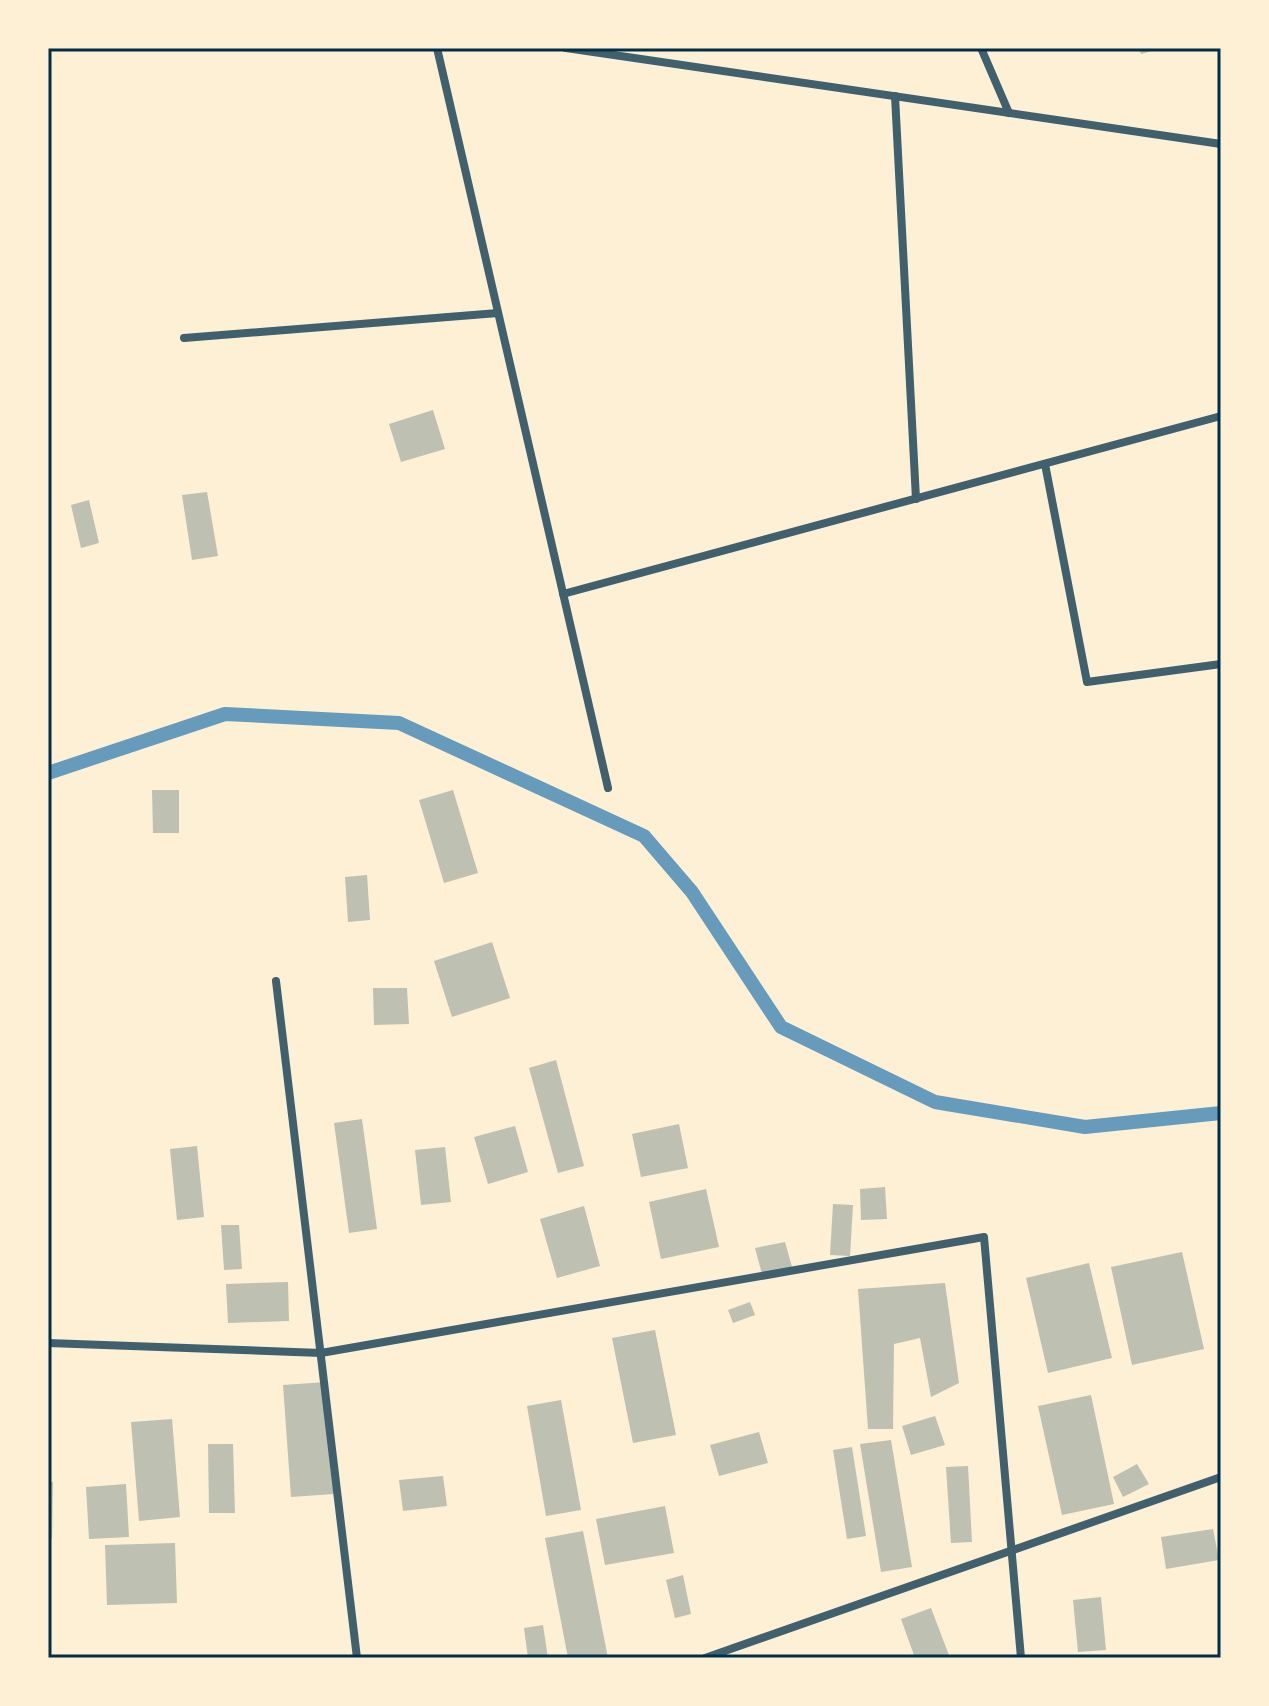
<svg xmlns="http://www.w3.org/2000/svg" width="1269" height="1706" font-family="'DM Sans',sans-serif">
<rect width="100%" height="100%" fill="#fdf0d5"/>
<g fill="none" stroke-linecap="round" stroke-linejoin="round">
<!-- stream -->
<path stroke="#669bbc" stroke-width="14" d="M48,773L225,714L399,723L644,836L692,892L781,1027L935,1102L1085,1127L1221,1113"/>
</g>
<!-- building -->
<g fill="#bec0b2">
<path d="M1139,48H1159V49L1141,54Z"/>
<path d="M433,410L445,449L401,462L389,424Z"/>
<path d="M207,492L218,556L192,560L182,495Z"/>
<path d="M89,500L99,543L81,548L71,505Z"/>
<path d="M152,790H179V833H153Z"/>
<path d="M453,790L478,873L444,883L419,800Z"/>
<path d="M367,875L370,920L348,922L345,877Z"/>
<path d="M492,942L510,998L452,1017L434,961Z"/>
<path d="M373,988H407L409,1024L374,1025Z"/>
<path d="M556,1060L584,1166L558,1173L529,1068Z"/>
<path d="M362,1119L377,1229L349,1233L334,1123Z"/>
<path d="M679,1124L688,1168L641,1177L632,1134Z"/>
<path d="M515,1126L528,1172L488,1184L474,1137Z"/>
<path d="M197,1146L204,1217L177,1220L170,1149Z"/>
<path d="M445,1147L451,1202L421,1205L415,1150Z"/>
<path d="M885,1187L887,1219L861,1220L860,1189Z"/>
<path d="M706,1189L719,1247L661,1259L649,1202Z"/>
<path d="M833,1204L853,1205L850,1256L830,1255Z"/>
<path d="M584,1206L600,1266L557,1278L540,1219Z"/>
<path d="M221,1225H239L242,1269L224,1270Z"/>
<path d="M785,1242L792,1267L762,1274L755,1248Z"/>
<path d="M1182,1252L1204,1349L1132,1365L1111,1267Z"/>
<path d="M1089,1263L1112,1358L1048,1373L1026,1278Z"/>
<path d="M288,1282L289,1321L228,1323L226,1284Z"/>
<path d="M945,1283L959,1383L931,1397L920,1338L894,1344L893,1429H868L858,1289Z"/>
<path d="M750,1302L755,1315L733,1323L728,1310Z"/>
<path d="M655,1330L676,1435L633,1443L612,1338Z"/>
<path d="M326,1382L334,1494L291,1497L283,1385Z"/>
<path d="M1091,1395L1114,1504L1062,1515L1038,1406Z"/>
<path d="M561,1400L581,1510L546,1516L527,1406Z"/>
<path d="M935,1416L945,1445L911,1455L902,1426Z"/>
<path d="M172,1419L180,1517L139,1521L131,1422Z"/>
<path d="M759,1432L768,1463L719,1476L710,1445Z"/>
<path d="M891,1440L912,1567L881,1572L860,1444Z"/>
<path d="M208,1444H233L235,1513H209Z"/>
<path d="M852,1447L866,1536L847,1539L833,1450Z"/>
<path d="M1137,1464L1149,1484L1123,1497L1113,1477Z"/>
<path d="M968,1466L972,1542L951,1543L946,1467Z"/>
<path d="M443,1476L447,1506L403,1511L399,1480Z"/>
<path d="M48,1481L53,1482L52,1539H48Z"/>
<path d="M126,1484L129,1537L89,1539L86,1487Z"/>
<path d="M665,1506L674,1553L605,1565L596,1519Z"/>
<path d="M1213,1529L1219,1560L1166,1569L1161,1537Z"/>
<path d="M583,1531L608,1658H568L545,1538Z"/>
<path d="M175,1543L177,1603L107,1605L105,1545Z"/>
<path d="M683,1575L691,1614L675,1618L666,1580Z"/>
<path d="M1101,1597L1106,1650L1078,1652L1073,1600Z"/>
<path d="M931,1608L950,1658H915L901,1619Z"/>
<path d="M543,1625L548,1658H528L524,1628Z"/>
</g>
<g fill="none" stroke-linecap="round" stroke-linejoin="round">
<!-- minor -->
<g stroke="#3f606c" stroke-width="8">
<path d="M437,48L608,788"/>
<path d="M566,48L1221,144"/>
<path d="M981,48L1009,113"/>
<path d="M895,96L916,499"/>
<path d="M184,338L498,313"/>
<path d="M1045,464L1087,682L1221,664"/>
<path d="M563,594L1221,416"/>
<path d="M276,981L357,1658"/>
<path d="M48,1343L321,1353L984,1237L1021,1658"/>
<path d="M705,1658L1221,1477"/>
</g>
</g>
<!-- border -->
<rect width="1269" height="1706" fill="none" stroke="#fdf0d5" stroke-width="100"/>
<rect x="50" y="50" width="1169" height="1606" fill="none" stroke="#003049" stroke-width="3"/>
</svg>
